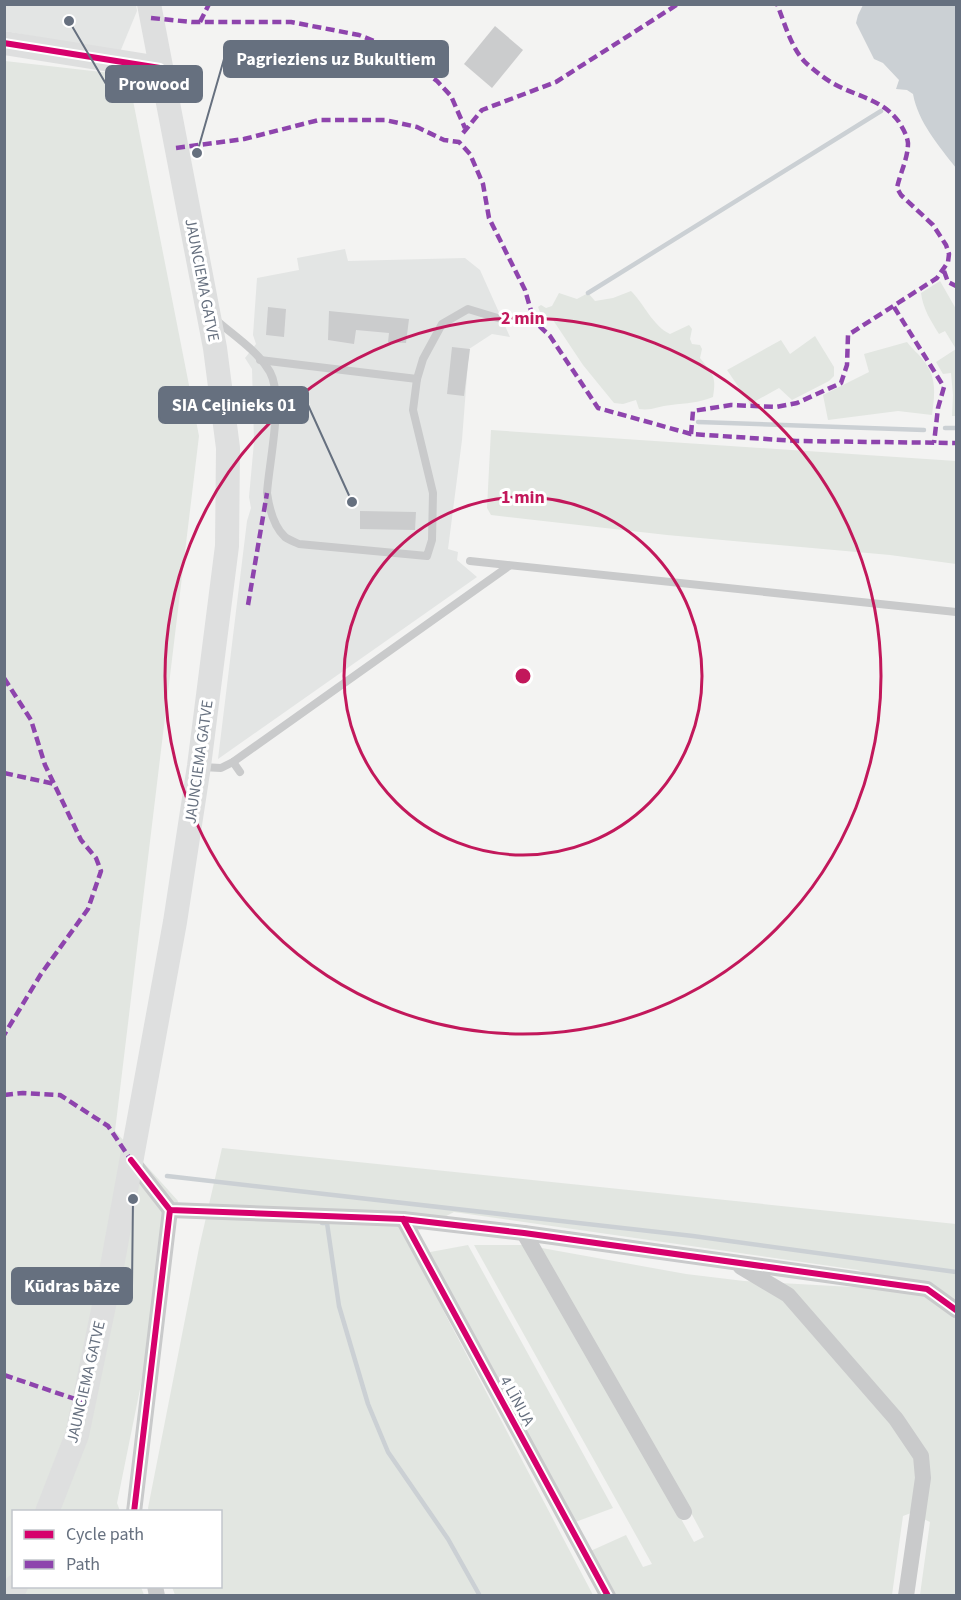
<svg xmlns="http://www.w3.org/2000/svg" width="961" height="1600" font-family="'Source Sans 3',sans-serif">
<rect width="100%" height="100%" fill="#f3f3f2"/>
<!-- built -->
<g fill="#e3e5e4">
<path d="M136,4L137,11L120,52L5,31L4,5Z"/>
<path d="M345,249L348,261L465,258L480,270L510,337L492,334L469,349L462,440L448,549L458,552L457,560L477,577L218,759L247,521L251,508L249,497L254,442L252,369L245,358L256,344L253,335L257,278L299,270L297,258Z"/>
</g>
<!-- green -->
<g fill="#e2e6e1" fill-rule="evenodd">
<path d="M5,61L128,75L199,436L115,1131L178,1201L117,1503L120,1511L14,1512V1586L141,1587L144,1595L5,1596Z"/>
<path d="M940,281L956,309V416H952L953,395L951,373L943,374L936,362L956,349L945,331L939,334C931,321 923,309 921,293Z"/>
<path d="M631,291C644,304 653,326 670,334L689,325L692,329L690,339L692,344L700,345L702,349L700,358C712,374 717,375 713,397C698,403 687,403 671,405C659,406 651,411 639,409L636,400L623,404L614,403L583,365L553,320L540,312L538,307L541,305L546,308L552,306L559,293L577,299L588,293L595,301L613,298Z"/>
<path d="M815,336L834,367V376L829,381L792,400L779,388L750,404L727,370L781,340L790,354Z"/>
<path d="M907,342C913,350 918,353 923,360C937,376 935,395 932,415L898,411L828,420L823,395L869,372L864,354Z"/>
<path d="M491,430L956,461V564L890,555L667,535L491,515L487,508Z"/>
<path d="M222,1148L956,1224V1595H920L930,1522L911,1513L903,1516L892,1595H610L586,1553L626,1535L643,1567L652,1564L474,1245H525L686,1274L744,1281L906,1290L858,1270L454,1212L416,1232L425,1253L468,1245L613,1508L570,1524L442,1308L593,1595H175L172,1587L220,1586V1512H149L148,1508L199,1248ZM615,1401L682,1496L704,1537L694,1542Z"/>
</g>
<!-- water -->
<path fill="#cbd0d4" d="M863,5H956V168C939,146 918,122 913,94L907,90L896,89L899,80L883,63L874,59L856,23L858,15Z"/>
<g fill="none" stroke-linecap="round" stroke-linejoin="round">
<!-- stream -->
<g stroke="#cbd0d4" stroke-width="4.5">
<path d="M588,293L881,111"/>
<path d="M698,422L924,430"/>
<path d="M945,428H956"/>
<path d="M167,1176L693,1236L956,1272"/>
<path d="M322,1223H327L339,1306L368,1404L388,1452L448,1539L480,1596"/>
</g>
</g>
<!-- building -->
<g fill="#cbcccd">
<path d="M495,26L523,50L492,88L464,64Z"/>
<path d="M268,307L286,309L284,337L266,335Z"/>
<path d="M329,311L409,319L406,343L388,342L389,333L356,330L354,344L328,340Z"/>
<path d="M452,347L470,349L464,396L447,394Z"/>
<path d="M360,511L416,512L415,530L360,529Z"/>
</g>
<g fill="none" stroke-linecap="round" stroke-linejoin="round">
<!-- lane -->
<g stroke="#c9cacb" stroke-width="8">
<path d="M216,320C234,336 258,351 270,372C284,398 269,462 267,493C269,507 274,527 285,537C289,540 295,542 299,544L427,556L432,540L433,493L413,410L417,379L423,359L442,324L468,309L501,319"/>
<path d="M260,360L417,379"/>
<path d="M470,561L956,612"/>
<path d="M233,762L240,772"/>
<path d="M202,767L221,768L233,762L509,566"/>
</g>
<!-- street -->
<g stroke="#c9cacb" stroke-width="16">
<path d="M131,1160L170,1210L403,1219L524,1233L927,1289L956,1310"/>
<path d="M403,1219L608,1596"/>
<path d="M524,1233L684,1512"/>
<path d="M741,1267L788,1295L896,1419L921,1456L923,1478L906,1596"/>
<path d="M134,1512L170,1210"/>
<path d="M155,1586L157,1596"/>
</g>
<!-- secondary -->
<g stroke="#dedfdf" stroke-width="24">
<path d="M4,43L160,68"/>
<path d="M47,1512L77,1435L111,1272L175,922L199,766L227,546L228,448L215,348L149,4"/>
<path d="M11,1596L16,1586"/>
</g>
<!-- quiet -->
<g stroke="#8e44ad" stroke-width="4.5" stroke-dasharray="9 4.5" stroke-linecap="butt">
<path d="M151,18L192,22H291L359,35L397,50L437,81L451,96L465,128"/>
<path d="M200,22L209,4"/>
<path d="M463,133L482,110L556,82L678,4"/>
<path d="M176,148L244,139L319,120H385L417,127L444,140L459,142L470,154L483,184L489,218L525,290L534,321"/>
<path d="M944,271L948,282L956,286"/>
<path d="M894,307L944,387L938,408L934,443"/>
<path d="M501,319L534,321L550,336L598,408L691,434L796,441L956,443"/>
<path d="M691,434L693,411L731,405L776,407L797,403L841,383L847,365L848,335L937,278L948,262L949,254L946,245L933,225L901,195L897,188C900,173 908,159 908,143C907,135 903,129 899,122C883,100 859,97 836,85C826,80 814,70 806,63C791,48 785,24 777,4"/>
<path d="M248,605L267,493"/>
<path d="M4,678L31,720L45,765L81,840L96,858L101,871L88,909L41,974L4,1035"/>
<path d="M4,773L55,784"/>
<path d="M4,1095L23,1093L60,1095L108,1126L131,1160"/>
<path d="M4,1375L84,1402"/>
</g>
<!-- cycleway casing -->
<g stroke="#fff" stroke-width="10">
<g id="cycleway">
<path d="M4,43L160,68"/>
<path d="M131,1160L170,1210L403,1219L524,1233L927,1289L956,1310"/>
<path d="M403,1219L608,1596"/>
<path d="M134,1512L170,1210"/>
</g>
</g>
<!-- cycleway -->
<use href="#cycleway" stroke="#d6006c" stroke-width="6"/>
</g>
<!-- distance rings -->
<g fill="none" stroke="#c2185b" stroke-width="3">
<circle cx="523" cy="676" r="179"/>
<circle cx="523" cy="676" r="358"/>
</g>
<g text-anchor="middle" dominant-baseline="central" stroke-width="6" stroke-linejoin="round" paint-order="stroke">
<!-- street labels -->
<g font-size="16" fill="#66707f" stroke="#fff">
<text transform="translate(202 280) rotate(79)">JAUNCIEMA GATVE</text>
<text transform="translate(199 762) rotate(-82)">JAUNCIEMA GATVE</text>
<text transform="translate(86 1382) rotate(-77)">JAUNCIEMA GATVE</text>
<text transform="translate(517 1401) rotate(61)">4 LĪNIJA</text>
</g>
</g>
<circle cx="523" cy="676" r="9" fill="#c2185b" stroke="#fff" stroke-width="3"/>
<g font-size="18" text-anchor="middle" font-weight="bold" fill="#c2185b" stroke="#fff" stroke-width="6" stroke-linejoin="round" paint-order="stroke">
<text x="523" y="324">2 min</text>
<text x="523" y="503">1 min</text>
</g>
<!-- callouts -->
<path fill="none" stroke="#66707f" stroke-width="2" d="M197 153L224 59M69 21L106 84M352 502L308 405M133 1199L132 1286"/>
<g fill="#66707f" stroke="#fff" stroke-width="2">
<circle cx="197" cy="153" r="6"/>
<circle cx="69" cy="21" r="6"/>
<circle cx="352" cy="502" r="6"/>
<circle cx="133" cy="1199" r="6"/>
</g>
<g fill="#66707f" stroke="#66707f" stroke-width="2">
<rect x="224" y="41" width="224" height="36" rx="6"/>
<rect x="106" y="66" width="96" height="36" rx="6"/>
<rect x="159" y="387" width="149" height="36" rx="6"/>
<rect x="12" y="1268" width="120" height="36" rx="6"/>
</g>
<g font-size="18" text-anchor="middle" font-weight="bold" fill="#fff">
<text x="336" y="65">Pagrieziens uz Bukultiem</text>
<text x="154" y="90">Prowood</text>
<text x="234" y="411">SIA Ceļinieks 01</text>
<text x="72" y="1292">Kūdras bāze</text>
</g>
<!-- border -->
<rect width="961" height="1600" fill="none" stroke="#66707f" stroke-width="12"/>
<!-- legend -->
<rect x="12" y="1510" width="210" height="78" fill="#ffffff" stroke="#c2c6cc" stroke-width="1.5"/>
<rect x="24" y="1530" width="30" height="9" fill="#d6006c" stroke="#c2c6cc" stroke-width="1.5"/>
<text x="66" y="1540" font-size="18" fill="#66707f">Cycle path</text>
<rect x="24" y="1560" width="30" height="9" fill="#8e44ad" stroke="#c2c6cc" stroke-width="1.5"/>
<text x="66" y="1570" font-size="18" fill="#66707f">Path</text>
</svg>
